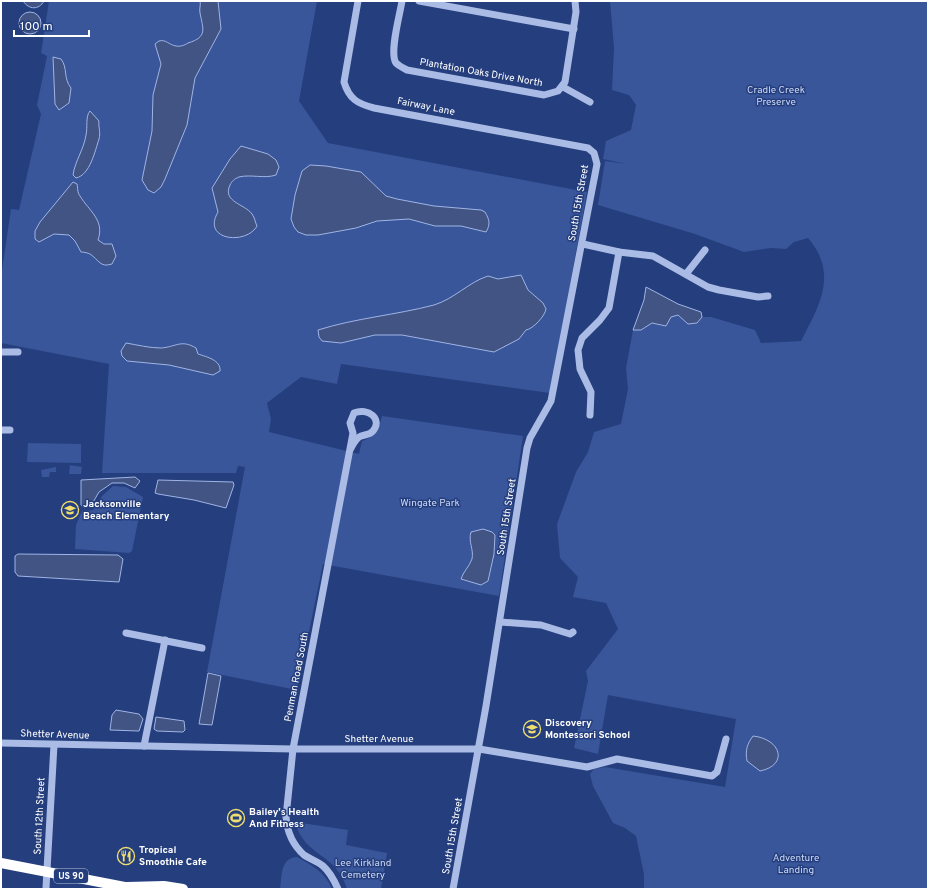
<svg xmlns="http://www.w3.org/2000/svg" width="929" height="890" font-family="Overpass,sans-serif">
<rect width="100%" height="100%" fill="#253e7d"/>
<!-- green -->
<g fill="#39569b">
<path d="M49,1H317L299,101L328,143L587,192L550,393L341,364L337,384L301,377L267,403L271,419L269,432L359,454L362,441C378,435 378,432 382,416L523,436L499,596L323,564L297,690L207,672L245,467L238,466L236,473H102L109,364L1,343V277L11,209L19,210L41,114L37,105L47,56L41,53Z"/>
<path d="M610,1H928V889H644V874L636,836L625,828L613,823L593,786L590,774L594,769L605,767L725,787L736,719L608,695L598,754L574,748L588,681L586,671L618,629L606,603L573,597L578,577L560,558L557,524L576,472L588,452L594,432L621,424L628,389L626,368L633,330H641L652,323L666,326L670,317L678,315L688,324L697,323L702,317H711L755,330L761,343L801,341C819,306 839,274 808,238L794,242L786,249L771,248L744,252L695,234L598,205L605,161L627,164L603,159L606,141L631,130L636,105L629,95L612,90L614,48Z"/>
<path d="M28,443L81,444V463L27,462Z"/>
<path d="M70,465L82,467L81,474H69Z"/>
<path d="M56,467V472H50L49,477H42L41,470Z"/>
<path d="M113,486L126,487L143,497L132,551L129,553L75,549L76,525L82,511L93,510L102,496Z"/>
<path d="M295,822L348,830L346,845L387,853L381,889H347C337,853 304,857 295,822Z"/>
<path d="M297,857C312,865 326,873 332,889H280C282,876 280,858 297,857Z"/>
</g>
<!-- water -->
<g fill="#425483" stroke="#9fb5e6">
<path d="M23,1H44C39,10 29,10 23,1Z"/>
<path d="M200,1H218L221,29L195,78L187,125L165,179L161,187L154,193L148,190L142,180L152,131L153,95L161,64L155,44L159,41C166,39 169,45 176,46C180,47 185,45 188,43C208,37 203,29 200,13C199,9 201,5 200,1Z"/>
<circle cx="30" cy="23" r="11"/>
<path d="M53,57L61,59C68,68 63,78 71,88L69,103L59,110L55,104Z"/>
<path d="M90,111L99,121C98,126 101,132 99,139C95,151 90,175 76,178L73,175C75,161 84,149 86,135C88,127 85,117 90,111Z"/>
<path d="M241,146L268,154L276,160L279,167L276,175C264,179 251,174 239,177C234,179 232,181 230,185C222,202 245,204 252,214C255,218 255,222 257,226C247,245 201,241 218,212L212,188L230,159Z"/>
<path d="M310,165L326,166L361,172L386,196L397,199L434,206L481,210L485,212C489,219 491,224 486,232L461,226H435L409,219L377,221L356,228L318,235H306L298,232L294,227L291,219L295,195L302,171Z"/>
<path d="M73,182L77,184C78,188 77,192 80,196C89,211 105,220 98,240L104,244H112L116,256L112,264C100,268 99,260 90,254C88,253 84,252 81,252L75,241L69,235L54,234L39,242L35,239V231L40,222Z"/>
<path d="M521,275L528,290L543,303L546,309C545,316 533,329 526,330L519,339L494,352L402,335H375L341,343L322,341L319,337L318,330C356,318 396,315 434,305C454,299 469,282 488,276L498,279Z"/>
<path d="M646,287L678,304L701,312L702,317L697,323L688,324L678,315L671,317L666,326L652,323L641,330H633L644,300Z"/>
<path d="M126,343C138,345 149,348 161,348C176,347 181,339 196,348L198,354C207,357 221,360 220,371L213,375L169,365L127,361L122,356L121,351Z"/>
<path d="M135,477L140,481L135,488L124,483H112L99,492L92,504L84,508L81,505V480Z"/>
<path d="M158,480L233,482L234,485L226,508L194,500L158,494L155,493Z"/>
<path d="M483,529L492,532L495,535L494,554L488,581L481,585L461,579C463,572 469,567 472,559C474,549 468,542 471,532Z"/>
<path d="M18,554L118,555L123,559L119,582L18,576L15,572V556Z"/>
<path d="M208,673L221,676L212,725L199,724Z"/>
<path d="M116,710L139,714L143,719L139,731L110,730L112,715Z"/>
<path d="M156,717L184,721L185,730L183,732L157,731L154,729Z"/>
<path d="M753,736C781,739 789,765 760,771L747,761C745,751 747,744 753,736Z"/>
</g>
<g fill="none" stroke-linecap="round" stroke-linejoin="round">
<!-- minor -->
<g stroke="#aabce5" stroke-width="7">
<path d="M358,1L344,82C349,99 358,104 374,108L588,148L594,153L597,164L551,401L530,438L527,448L486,706L453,889"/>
<path d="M402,1C400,14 389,53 396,63C399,66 403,68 407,70L544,95L558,91L565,82L576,12L575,1"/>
<path d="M419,1L574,29"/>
<path d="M563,87L590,102"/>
<path d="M583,244L619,252L653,256L708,287L719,290L758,297L768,296"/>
<path d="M686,274L705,250"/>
<path d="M1,352H18"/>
<path d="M590,415L591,392L580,369L578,350L582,338L600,320L609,308L619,252"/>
<path d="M1,430H10"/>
<path d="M500,622L541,625L570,634L573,632"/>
<path d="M126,633L202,648"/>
<path d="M1,743L293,749H479L587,767L617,759L712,776L717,772L726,739"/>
<path d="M144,746L165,640"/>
<path d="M46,888L54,745"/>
<path d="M338,889C334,880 330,872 323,866C317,861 310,859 304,855C293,845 287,831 286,817L293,749L353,433L350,423L354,413C368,407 383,419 373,431C369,436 363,434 359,437C355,440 352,446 350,450"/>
</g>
<!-- highway -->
<g stroke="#fff" stroke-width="10">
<path d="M1,863L135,889"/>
<path d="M127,887L164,886L183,889"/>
</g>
</g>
<!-- icons -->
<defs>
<g id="school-ring" transform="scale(0.9)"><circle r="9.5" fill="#253e7d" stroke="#efdd6f" stroke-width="1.5"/><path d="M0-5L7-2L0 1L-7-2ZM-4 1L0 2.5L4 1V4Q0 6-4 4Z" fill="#efdd6f"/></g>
<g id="stadium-ring" transform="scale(0.9)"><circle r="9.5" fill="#253e7d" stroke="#efdd6f" stroke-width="1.5"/><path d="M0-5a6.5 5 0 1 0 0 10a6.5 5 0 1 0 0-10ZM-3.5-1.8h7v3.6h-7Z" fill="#efdd6f"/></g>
<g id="restaurant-ring" transform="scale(0.9)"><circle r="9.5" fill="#253e7d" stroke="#efdd6f" stroke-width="1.5"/><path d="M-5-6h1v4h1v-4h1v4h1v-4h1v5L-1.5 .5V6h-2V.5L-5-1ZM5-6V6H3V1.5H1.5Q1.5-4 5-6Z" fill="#efdd6f"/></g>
</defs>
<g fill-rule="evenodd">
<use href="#school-ring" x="70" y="510"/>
<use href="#school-ring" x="532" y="729"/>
<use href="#stadium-ring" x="236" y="818"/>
<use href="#restaurant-ring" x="126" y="856"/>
</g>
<g text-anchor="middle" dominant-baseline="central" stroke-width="3" stroke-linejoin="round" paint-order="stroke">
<!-- shield labels -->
<rect fill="#253e7d" stroke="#bec5d8" stroke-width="1" x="54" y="869" width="34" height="14" rx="3"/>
<g font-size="9" font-weight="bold" fill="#fff">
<text x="71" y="876">US 90</text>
</g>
<!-- street labels -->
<g font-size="10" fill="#fff" stroke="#253e7d">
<text transform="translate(481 73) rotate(10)">Plantation Oaks Drive North</text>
<text transform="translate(426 107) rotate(11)">Fairway Lane</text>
<text transform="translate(579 203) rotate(-80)">South 15th Street</text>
<text transform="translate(507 517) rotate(-81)">South 15th Street</text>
<text transform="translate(297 677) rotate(-79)">Penman Road South</text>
<text transform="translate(55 735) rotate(2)">Shetter Avenue</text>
<text x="379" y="739">Shetter Avenue</text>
<text transform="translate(40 816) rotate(-87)">South 12th Street</text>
<text transform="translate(453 836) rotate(-80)">South 15th Street</text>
</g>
<!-- park labels -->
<g font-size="10" fill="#cdd9f4" stroke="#253e7d">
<text x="776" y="90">Cradle Creek<tspan x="776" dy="12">Preserve</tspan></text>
<text x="430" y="503">Wingate Park</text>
<text x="796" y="858">Adventure<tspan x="796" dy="12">Landing</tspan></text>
<text x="363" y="863">Lee Kirkland<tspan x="363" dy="12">Cemetery</tspan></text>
</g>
<!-- poi labels -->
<g font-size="10" font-weight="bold" fill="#fff" stroke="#253e7d" text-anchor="start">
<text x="83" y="504">Jacksonville<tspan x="83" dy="12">Beach Elementary</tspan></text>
<text x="545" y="723">Discovery<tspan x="545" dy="12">Montessori School</tspan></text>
<text x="249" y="812">Bailey's Health<tspan x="249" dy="12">And Fitness</tspan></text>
<text x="139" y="850">Tropical<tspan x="139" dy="12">Smoothie Cafe</tspan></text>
</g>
</g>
<!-- border -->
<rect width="929" height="890" fill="none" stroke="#ffffff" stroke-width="4"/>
<!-- scale -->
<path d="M14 30v6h75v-6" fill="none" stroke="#ffffff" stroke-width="2"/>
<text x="20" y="30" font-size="12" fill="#ffffff" stroke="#253e7d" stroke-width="3" paint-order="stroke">100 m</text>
</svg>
